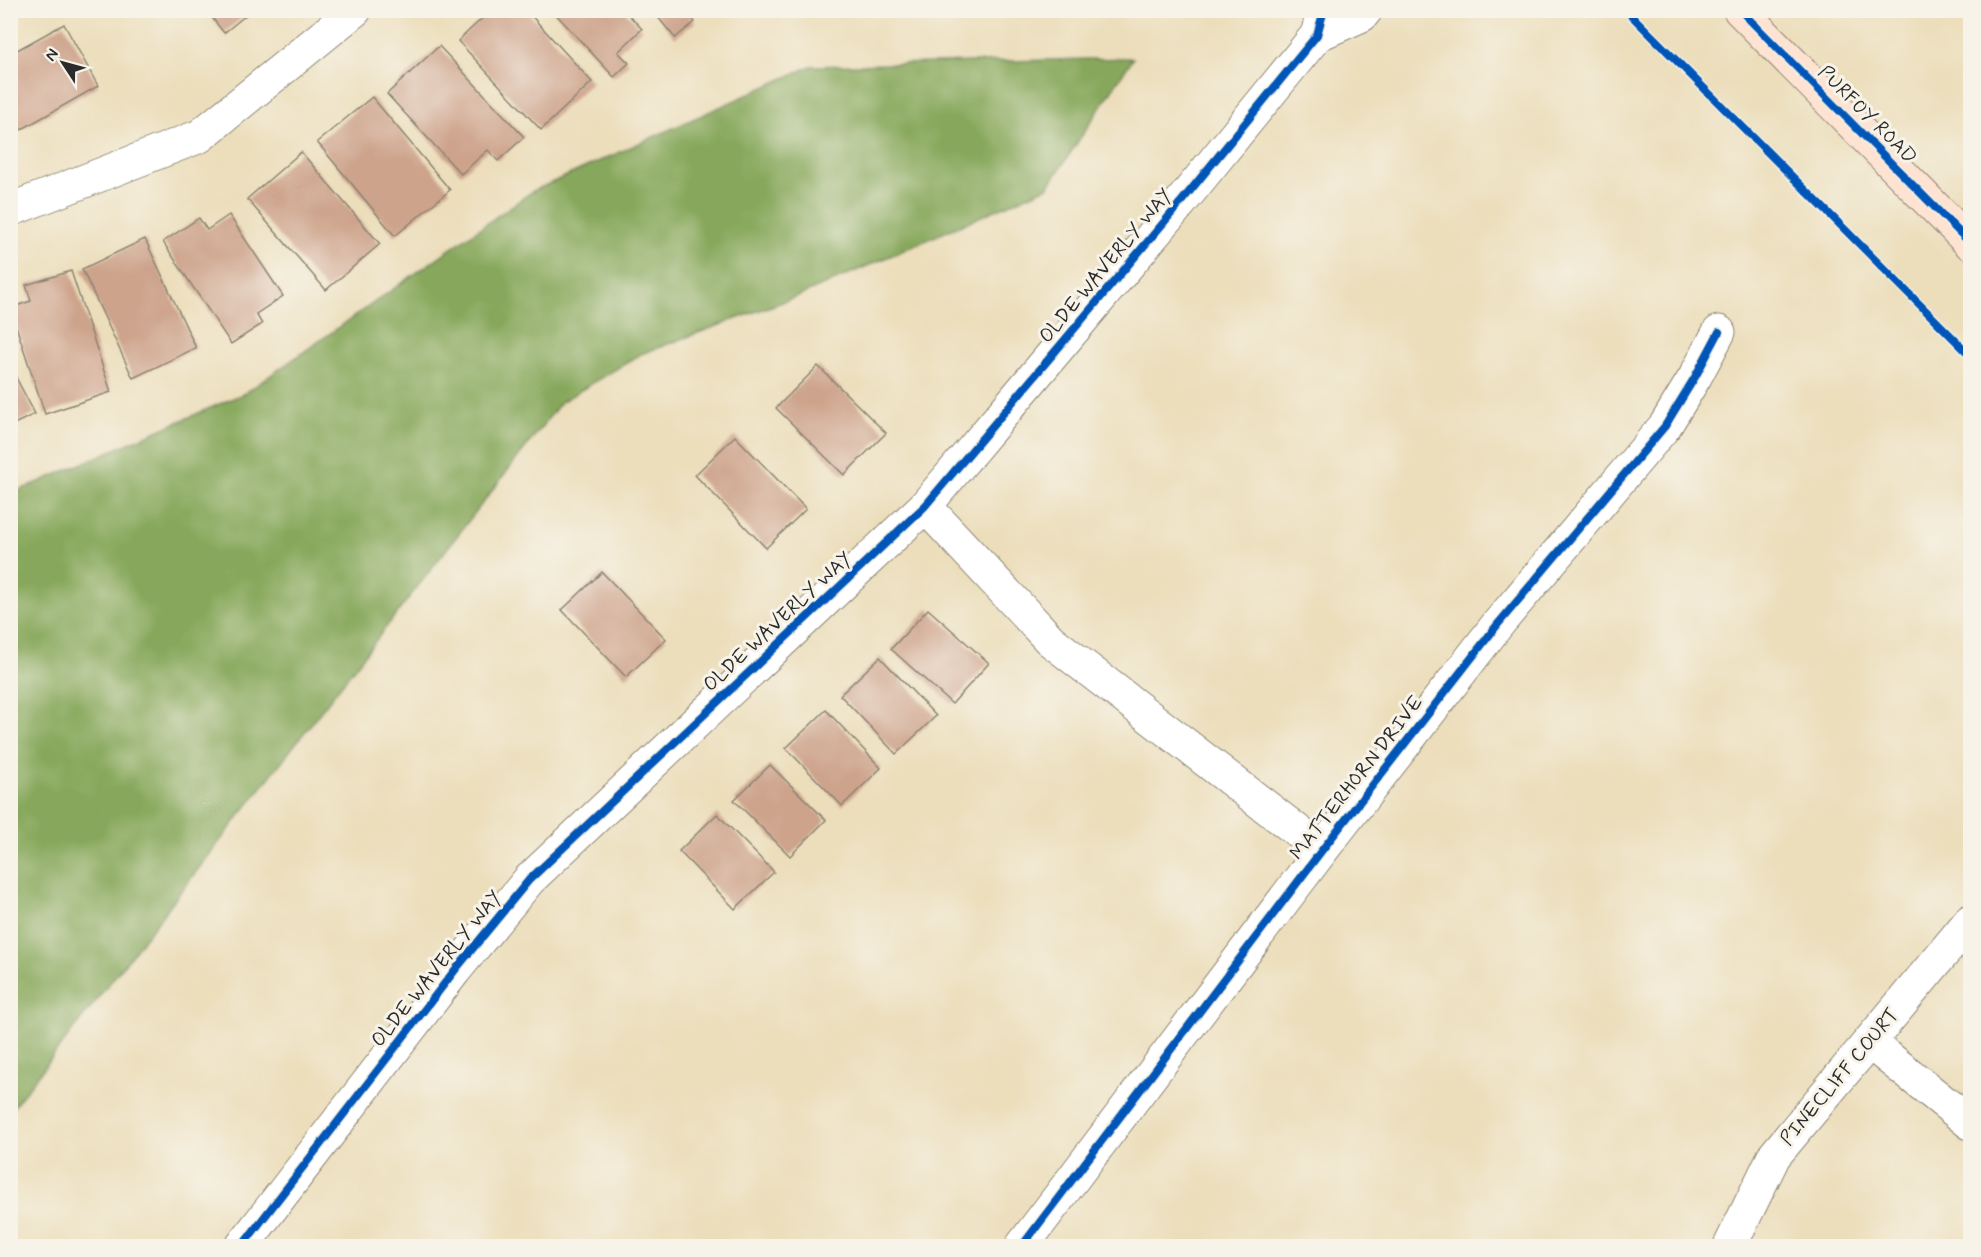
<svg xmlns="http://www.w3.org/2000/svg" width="1981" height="1257" font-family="Mynerve,sans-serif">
<rect width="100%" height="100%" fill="#f7f3e8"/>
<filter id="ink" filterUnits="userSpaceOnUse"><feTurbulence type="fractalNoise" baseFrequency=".0167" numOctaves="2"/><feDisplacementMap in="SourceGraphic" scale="12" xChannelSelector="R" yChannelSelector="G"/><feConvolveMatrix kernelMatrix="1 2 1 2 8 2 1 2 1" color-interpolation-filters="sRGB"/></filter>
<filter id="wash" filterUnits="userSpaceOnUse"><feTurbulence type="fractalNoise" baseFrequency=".008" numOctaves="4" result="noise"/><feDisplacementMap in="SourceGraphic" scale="24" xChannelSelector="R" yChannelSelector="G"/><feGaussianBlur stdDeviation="1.35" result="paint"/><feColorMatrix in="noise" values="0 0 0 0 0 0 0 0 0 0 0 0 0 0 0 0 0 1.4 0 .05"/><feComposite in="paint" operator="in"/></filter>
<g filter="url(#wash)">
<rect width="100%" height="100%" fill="#ecdebb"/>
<!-- forest -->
<path fill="#87a85c" stroke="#596a44" stroke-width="1.5" d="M1133,58L1048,187L801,295L641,354L561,402L11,1110V494L245,393L533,191L811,66Z"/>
<g id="blocks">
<!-- building -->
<g fill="#cda38b">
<path d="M206,10H252L224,33Z"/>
<path d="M491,10H526L592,82L541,130L458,41Z"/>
<path d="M552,10H624L642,29L618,52L629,63L614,77Z"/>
<path d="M652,10H685L695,22L675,38Z"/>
<path d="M64,24L98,86L10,136V54Z"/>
<path d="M439,46L524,137L498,161L488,150L461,174L387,94Z"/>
<path d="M372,97L450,190L395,236L317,142Z"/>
<path d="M301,152L380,244L326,290L247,199Z"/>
<path d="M229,215L283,296L256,314L262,324L231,344L163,242L199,218L207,230Z"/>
<path d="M145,239L196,348L133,378L82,269Z"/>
<path d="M71,271L111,392L45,414L10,308L31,301L26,285Z"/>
<path d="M10,366L35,414L10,426Z"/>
<path d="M818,366L886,433L844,475L776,408Z"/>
<path d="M735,436L806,509L766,548L695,475Z"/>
<path d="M602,572L666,639L626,677L562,610Z"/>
<path d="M928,609L989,663L952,704L891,649Z"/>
<path d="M880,657L936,716L896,754L840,695Z"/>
<path d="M826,710L881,768L842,806L786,748Z"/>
<path d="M770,765L826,820L790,856L734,800Z"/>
<path d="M717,814L774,872L735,909L679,851Z"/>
</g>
</g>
</g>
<g filter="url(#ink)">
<use href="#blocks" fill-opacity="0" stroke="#8c8473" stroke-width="1.5"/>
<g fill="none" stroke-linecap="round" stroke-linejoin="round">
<!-- street casing -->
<g stroke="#8c8473" stroke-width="35">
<g id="street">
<path d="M1317,35L1362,15L1366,10"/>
<path d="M10,210L200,136L355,10"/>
<path d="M925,506L1050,640L1322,850"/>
<path d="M1869,1042L1970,1123"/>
<path d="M242,1246L455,970L529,880L925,506L1181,202L1317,35L1324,10"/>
<path d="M1022,1246L1322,850L1498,624L1665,426L1695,377L1719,332"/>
<path d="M1730,1246L1774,1156L1970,921"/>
</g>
</g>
<!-- secondary casing -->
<g stroke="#8c8473" stroke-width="35">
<path id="secondary" d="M1740,10L1970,243"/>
</g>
<!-- street -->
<use href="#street" stroke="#fff" stroke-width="33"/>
<!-- secondary -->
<use href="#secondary" stroke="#fee3d2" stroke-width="33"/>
<!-- cycleway casing -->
<g stroke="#f7f3e8" stroke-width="11">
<g id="cycleway">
<path d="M1626,10L1970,355"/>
<path d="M1740,10L1970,243"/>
<path d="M242,1246L455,970L529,880L925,506L1181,202L1317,35L1324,10"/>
<path d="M1022,1246L1322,850L1498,624L1665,426L1695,377L1719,332"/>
</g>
</g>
<!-- cycleway -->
<use href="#cycleway" stroke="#0057b8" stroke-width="8"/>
</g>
</g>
<g text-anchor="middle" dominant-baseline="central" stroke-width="6" stroke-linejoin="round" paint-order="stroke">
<!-- street labels -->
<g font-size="20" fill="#2b2b2b" stroke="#f7f3e8">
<text transform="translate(1867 115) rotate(45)">PURFOY ROAD</text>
<text transform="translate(1106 266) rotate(-50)">OLDE WAVERLY WAY</text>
<text transform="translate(778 622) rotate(-43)">OLDE WAVERLY WAY</text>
<text transform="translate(1357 778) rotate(-52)">MATTERHORN DRIVE</text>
<text transform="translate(437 969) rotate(-51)">OLDE WAVERLY WAY</text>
<text transform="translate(1840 1077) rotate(-50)">PINECLIFF COURT</text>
</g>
</g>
<!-- margin -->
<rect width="1981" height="1257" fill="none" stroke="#f7f3e8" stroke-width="36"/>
<!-- north arrow -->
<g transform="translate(63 63) rotate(306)" stroke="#f7f3e8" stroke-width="4.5" paint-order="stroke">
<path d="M0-4.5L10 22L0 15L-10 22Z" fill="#2b2b2b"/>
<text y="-9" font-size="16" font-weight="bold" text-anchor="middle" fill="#2b2b2b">N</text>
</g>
</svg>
